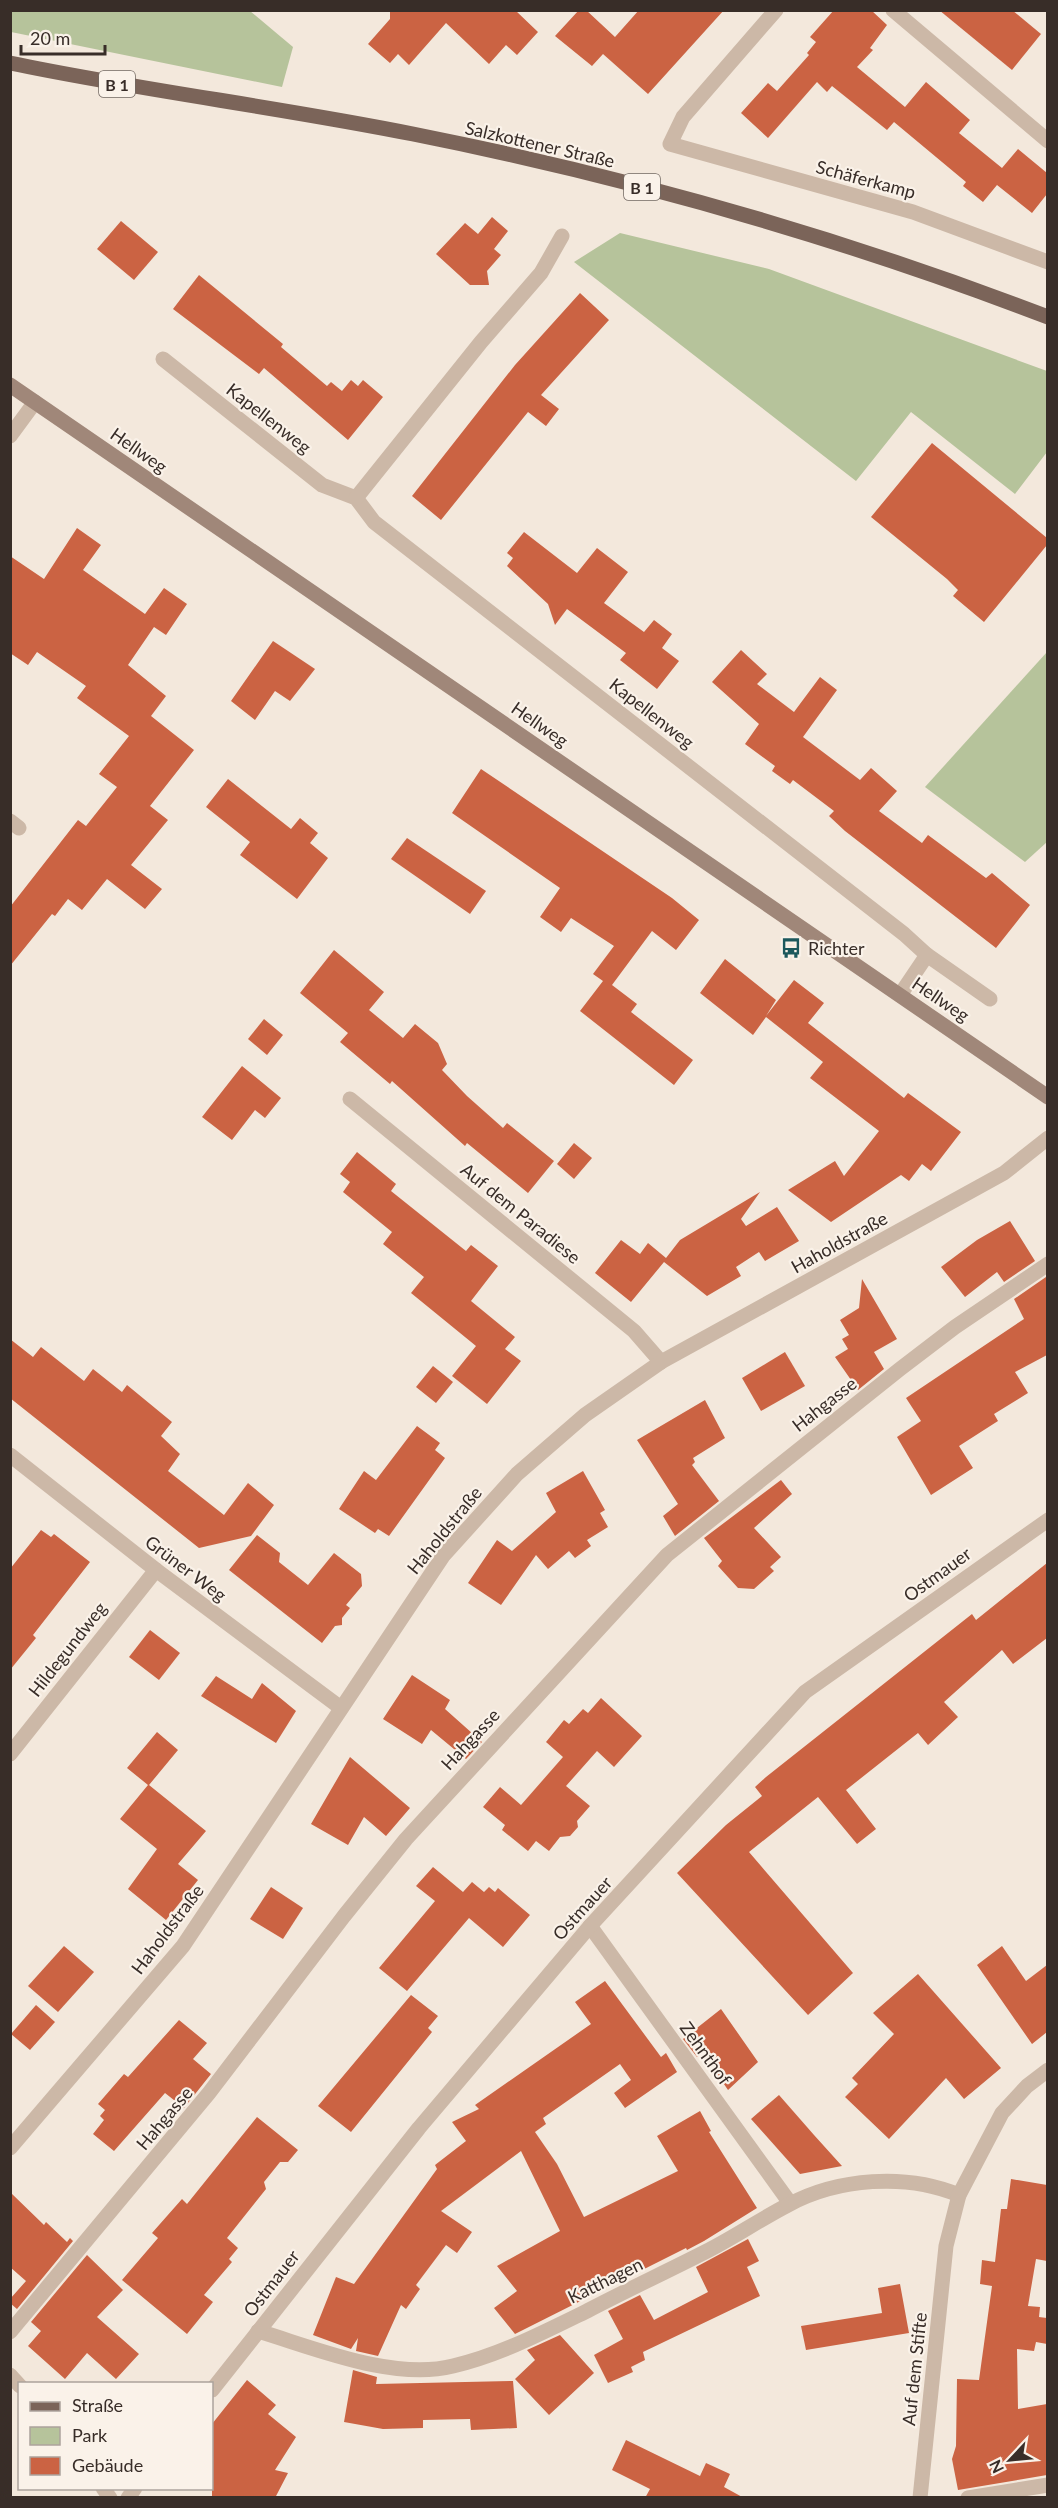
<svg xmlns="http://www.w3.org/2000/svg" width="1058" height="2508" font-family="Lato,sans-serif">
<rect width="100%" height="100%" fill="#f3e8dc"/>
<!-- green -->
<g fill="#b6c39b">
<path d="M10,11H250L293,47L282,87L11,32Z"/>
<path d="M620,233L769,269L1047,371V452L1015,494L911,412L856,481L574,262Z"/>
<path d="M1047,652V842L1025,862L925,787Z"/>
</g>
<!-- building -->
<g fill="#cb6343">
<path d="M390,10H515L538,32L517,55L506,45L489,64L446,23L409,65L398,54L390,63L368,44L390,19Z"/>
<path d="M579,10H586L615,37L639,10H724L648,94L603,54L592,66L555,36Z"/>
<path d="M834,10H871L887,25L870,48L873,50L857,67L905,107L926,82L970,120L959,133L1002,168L1018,149L1047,173V194L1032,213L997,185L983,202L963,186L966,182L894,122L887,130L832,86L827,92L817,82L768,138L741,113L768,83L777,91L809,55L807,53L816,42L810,37Z"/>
<path d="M939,10H1012L1041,34L1012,70Z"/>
<path d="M492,217L508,231L494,249L501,255L487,271L489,285H470L436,254L465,223L478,234Z"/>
<path d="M121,221L158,252L134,280L97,249Z"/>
<path d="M199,275L283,344L281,347L327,386L331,382L342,391L351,380L358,386L363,380L383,397L348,440L264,368L259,374L173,309Z"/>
<path d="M580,293L609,320L541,395L559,409L546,426L528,412L441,520L412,496L515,365Z"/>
<path d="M932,443L1047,538V545L984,622L953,596L958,590L947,579L871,517Z"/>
<path d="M77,528L101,545L83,570L145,614L164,588L187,604L166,635L154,627L128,665L166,696L151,716L194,750L150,806L168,820L131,865L162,889L145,909L107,879L82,910L68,899L55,916L52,914L10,966V907L78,820L86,826L117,787L99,774L129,736L77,698L86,686L37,652L28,665L10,653V556L44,579Z"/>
<path d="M524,532L577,573L597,548L628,572L604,603L644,632L654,620L672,634L662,648L679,661L657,689L620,660L626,653L567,609L555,625L548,604L507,566L513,558L507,553Z"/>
<path d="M273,641L315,669L290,701L275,691L255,720L231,701Z"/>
<path d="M741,650L767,674L757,684L794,712L820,677L837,690L803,737L860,780L871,768L897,791L879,811L922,843L928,835L986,878L992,873L1030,905L996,948L845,831L829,816L834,811L793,780L790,784L772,771L775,766L745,744L759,724L712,682Z"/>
<path d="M481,769L672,898L699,920L676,950L652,931L612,985L637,1004L631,1012L693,1060L674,1085L580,1011L603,981L593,974L614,946L571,918L561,932L540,917L560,888L452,813Z"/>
<path d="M228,779L291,829L300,818L318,833L310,843L328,858L297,899L240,855L250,842L206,807Z"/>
<path d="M407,838L486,891L470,914L391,859Z"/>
<path d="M334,950L384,992L369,1010L403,1038L415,1024L438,1043L447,1064L442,1070L467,1096L503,1128L507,1123L554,1161L528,1193L467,1143L465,1146L392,1081L390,1084L340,1042L348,1033L300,993Z"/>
<path d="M725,959L776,1000L766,1016L794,980L824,1003L808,1023L904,1098L908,1093L961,1132L931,1171L922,1164L909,1181L901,1175L831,1222L788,1190L835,1161L844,1176L879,1131L810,1078L823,1062L766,1017L753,1035L700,993Z"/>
<path d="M264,1019L283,1035L267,1055L248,1039Z"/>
<path d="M242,1066L281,1098L265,1118L255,1110L232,1140L202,1117Z"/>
<path d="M574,1143L592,1158L574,1179L557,1164Z"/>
<path d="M357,1152L396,1184L391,1191L466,1251L471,1245L498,1266L471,1301L515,1337L505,1349L521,1361L487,1404L452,1376L476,1346L411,1293L424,1277L383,1244L392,1232L343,1192L350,1182L340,1174Z"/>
<path d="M760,1192L741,1219L746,1226L777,1207L799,1241L765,1261L759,1252L736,1267L741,1276L707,1296L664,1262L631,1302L595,1273L621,1240L640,1254L648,1243L666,1258L680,1240Z"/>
<path d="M1010,1221L1035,1261L1004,1282L997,1272L965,1297L941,1267L977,1240Z"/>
<path d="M1046,1277L1047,1355L1015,1372L1028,1393L994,1414L998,1421L959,1446L973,1468L931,1495L897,1437L921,1421L906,1398L1024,1319L1014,1299Z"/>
<path d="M862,1279L897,1339L874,1352L884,1369L858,1390L835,1357L848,1349L842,1339L849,1335L840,1320L859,1308Z"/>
<path d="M10,1339L33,1357L41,1347L84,1381L93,1369L122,1392L127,1385L172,1422L161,1436L180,1454L168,1471L224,1515L248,1483L274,1505L251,1536L199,1548L10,1398Z"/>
<path d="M785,1352L805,1386L761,1411L742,1378Z"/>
<path d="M433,1366L453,1382L436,1403L416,1387Z"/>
<path d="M705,1400L725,1438L693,1458L695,1462L692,1465L719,1501L675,1536L663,1516L678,1504L637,1440Z"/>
<path d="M417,1426L440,1443L435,1450L445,1458L389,1536L378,1529L375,1533L339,1509L364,1471L376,1480Z"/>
<path d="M583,1471L605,1510L600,1513L608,1527L587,1540L591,1546L575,1558L569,1551L548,1569L536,1555L501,1605L468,1583L497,1540L512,1551L556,1512L546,1493Z"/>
<path d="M781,1480L792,1494L754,1528L781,1557L770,1567L774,1571L754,1589L738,1588L718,1566L722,1561L704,1538Z"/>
<path d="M41,1530L51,1537L54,1534L90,1562L33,1635L36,1638L10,1670V1569Z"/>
<path d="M257,1535L280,1553L279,1562L308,1585L334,1553L361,1574L362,1586L346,1605L350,1608L342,1618V1625L335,1626L322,1643L229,1570Z"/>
<path d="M1047,1563V1638L1013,1664L1002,1650L944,1702L958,1717L928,1745L918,1733L846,1790L876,1829L857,1844L818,1797L749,1852L853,1973L808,2015L677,1873L726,1825L762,1796L755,1787L766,1777L972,1614L976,1620Z"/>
<path d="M150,1630L180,1653L159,1680L129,1657Z"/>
<path d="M412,1675L450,1700L445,1709L482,1742L466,1759L431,1730L422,1744L383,1719Z"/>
<path d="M216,1676L252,1699L262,1683L296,1711L276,1743L201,1696Z"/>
<path d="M601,1698L642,1736L614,1767L597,1751L566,1786L590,1806L577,1821L578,1827L570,1836L560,1837L549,1851L536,1841L528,1851L502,1830L505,1825L483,1807L500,1787L521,1805L563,1757L546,1742L564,1720L569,1724L583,1709L588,1713Z"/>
<path d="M157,1732L178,1750L149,1785L206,1831L178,1864L198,1880L166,1920L128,1889L157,1849L120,1819L148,1785L127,1768Z"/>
<path d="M350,1757L410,1808L386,1836L364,1817L348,1845L311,1824Z"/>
<path d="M433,1867L463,1892L472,1882L484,1892L489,1887L495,1892L498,1888L530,1915L503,1947L469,1918L407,1991L379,1968L435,1901L416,1886Z"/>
<path d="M271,1887L303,1908L283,1939L250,1919Z"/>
<path d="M64,1946L94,1972L58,2012L28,1986Z"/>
<path d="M1002,1946L1026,1981L1047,1965V2032L1032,2044L977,1965Z"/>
<path d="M918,1974L1001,2068L964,2099L946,2078L889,2139L845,2097L858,2084L852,2078L894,2034L873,2013Z"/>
<path d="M605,1981L661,2057L666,2053L677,2072L625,2108L614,2093L631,2080L620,2064L543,2118L546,2124L535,2132L557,2164L584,2217L678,2171L657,2136L700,2111L711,2131L709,2132L757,2208L704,2241L687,2250L686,2248L515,2334L494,2308L517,2291L497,2266L560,2231L521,2151L441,2211L472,2232L457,2253L446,2245L416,2285L420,2289L406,2309L401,2305L378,2356L356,2351L358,2338L351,2349L313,2335L336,2277L354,2284L437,2169L435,2165L466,2141L452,2122L479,2109L475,2105L591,2024L575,2002Z"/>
<path d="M411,1995L438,2016L428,2028L432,2032L351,2132L318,2106Z"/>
<path d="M36,2005L55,2022L30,2050L11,2034Z"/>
<path d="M721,2009L758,2062L728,2090L703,2053L697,2057L683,2039Z"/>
<path d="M179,2020L207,2043L193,2059L211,2074L184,2108L165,2093L114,2151L93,2134L104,2120L100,2116L105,2110L98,2104L124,2074L128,2077Z"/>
<path d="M779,2095L814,2135L842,2166L800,2174L751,2119Z"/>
<path d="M257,2117L298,2150L288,2162H280L264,2182L266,2189L227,2238L238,2248L229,2259L232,2262L204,2295L213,2302L187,2334L122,2280L158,2238L152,2233L182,2199L187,2204Z"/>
<path d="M1011,2179L1047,2185V2261L1036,2259L1028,2306L1040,2307L1039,2317L1047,2318V2344L1036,2342L1034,2351L1017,2349L1018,2409L1047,2404V2475L958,2490L952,2459L956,2446L957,2379L979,2380L992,2286L980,2284L982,2260L995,2262L1001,2209H1007Z"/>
<path d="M10,2192L44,2225L46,2222L67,2242L70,2238L73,2241L17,2309L10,2303V2299L26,2281L10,2267Z"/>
<path d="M748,2239L759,2261L747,2267L760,2296L643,2352L645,2360L631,2367L633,2372L608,2383L594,2355L623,2339L608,2311L640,2295L654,2320L708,2292L696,2267Z"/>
<path d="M87,2255L123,2290L97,2317L139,2354L116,2379L87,2353L65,2379L28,2346L41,2331L31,2322Z"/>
<path d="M900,2284L909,2333L806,2350L801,2326L882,2313L878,2288Z"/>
<path d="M560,2335L594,2373L549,2415L515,2379L535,2360L527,2350Z"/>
<path d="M353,2370L377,2377L376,2384L513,2381L517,2428L471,2430L470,2419L423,2420V2428L383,2429L344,2422Z"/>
<path d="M247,2380L276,2405L268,2414L296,2437L275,2470L288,2473L275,2498H212V2424Z"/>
<path d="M626,2440L700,2476L706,2463L730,2474L724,2487L744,2498H645L650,2489L612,2470Z"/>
</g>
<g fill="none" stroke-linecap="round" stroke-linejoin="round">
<!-- minor -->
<g stroke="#ccb8a7" stroke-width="15">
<path d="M776,10L683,117L670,144L913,212L1048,262"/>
<path d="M893,10L1048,141"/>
<path d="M163,359L322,485L356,498L374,522L904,934L927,955L900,995"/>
<path d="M10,436L35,402"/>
<path d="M356,498L481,342L541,273L562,236"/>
<path d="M10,821L19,828"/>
<path d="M927,955L990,999"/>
<path d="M350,1099L634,1331L661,1362"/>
<path d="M10,1455L156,1570L341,1708"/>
<path d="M10,1754L156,1570"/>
<path d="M590,1926L790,2203"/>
<path d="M258,2331C315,2348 393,2381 453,2366C500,2355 544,2332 587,2311C627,2290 668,2271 709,2250C736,2236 761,2219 788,2205C838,2178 906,2173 959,2195"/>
<path d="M10,2332L209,2093L344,1916L406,1839L667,1555L900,1369L955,1327L1048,1264"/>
<path d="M10,2375L20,2386"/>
<path d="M212,2390L419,2128L590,1926L805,1692L1048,1520"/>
<path d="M103,2488L110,2498"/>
<path d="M128,2498L135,2488"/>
<path d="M920,2498L946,2246L959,2195L1002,2113L1027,2086L1048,2070"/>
<path d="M968,2498L1048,2485"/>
</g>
<!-- tertiary -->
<path stroke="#ccb8a7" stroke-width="15" d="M10,2148L183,1946L443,1556L517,1474L585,1415L661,1362L1004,1173L1048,1138"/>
<!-- secondary -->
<path stroke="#a08779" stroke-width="15" d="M10,385L1048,1097"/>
<!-- primary -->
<path stroke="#7b6459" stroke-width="15" d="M10,63C144,91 279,107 413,134C629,177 842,238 1048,317"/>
</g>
<!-- icons -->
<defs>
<g id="bus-bare" transform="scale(1.62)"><path d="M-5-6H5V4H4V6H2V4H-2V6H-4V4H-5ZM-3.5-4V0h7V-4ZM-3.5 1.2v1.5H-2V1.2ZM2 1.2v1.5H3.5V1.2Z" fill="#1c585c" stroke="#faf2e9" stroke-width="2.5" paint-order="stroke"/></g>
</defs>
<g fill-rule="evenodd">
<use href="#bus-bare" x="791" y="948"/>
</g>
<g text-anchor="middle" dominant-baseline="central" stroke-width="4.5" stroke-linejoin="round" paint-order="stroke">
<!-- shield labels -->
<g fill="#faf2e9" stroke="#726862" stroke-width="1.5">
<rect x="99" y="71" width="36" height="26" rx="4.5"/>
<rect x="624" y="174" width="36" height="26" rx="4.5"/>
</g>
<g font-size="16" font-weight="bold" fill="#382d28">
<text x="117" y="84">B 1</text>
<text x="642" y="187">B 1</text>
</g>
<!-- street labels -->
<g font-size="18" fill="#382d28" stroke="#faf2e9">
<text transform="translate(540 144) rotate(13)">Salzkottener Straße</text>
<text transform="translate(866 179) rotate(15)">Schäferkamp</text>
<text transform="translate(269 418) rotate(38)">Kapellenweg</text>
<text transform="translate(139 450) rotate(35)">Hellweg</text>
<text transform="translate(652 713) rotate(38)">Kapellenweg</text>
<text transform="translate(540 724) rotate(35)">Hellweg</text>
<text transform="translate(941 999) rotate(34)">Hellweg</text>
<text transform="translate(521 1213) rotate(39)">Auf dem Paradiese</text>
<text transform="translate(839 1242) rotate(-29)">Haholdstraße</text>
<text transform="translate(824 1404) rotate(-38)">Hahgasse</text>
<text transform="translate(444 1530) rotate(-51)">Haholdstraße</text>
<text transform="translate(186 1568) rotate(37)">Grüner Weg</text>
<text transform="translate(937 1574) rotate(-36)">Ostmauer</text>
<text transform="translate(67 1649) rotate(-52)">Hildegundweg</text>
<text transform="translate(470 1739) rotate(-47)">Hahgasse</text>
<text transform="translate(582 1908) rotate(-48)">Ostmauer</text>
<text transform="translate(167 1929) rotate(-53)">Haholdstraße</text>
<text transform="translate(706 2053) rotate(54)">Zehnthof</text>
<text transform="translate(164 2118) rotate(-50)">Hahgasse</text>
<text transform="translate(605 2280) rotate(-26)">Katthagen</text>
<text transform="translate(271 2283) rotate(-52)">Ostmauer</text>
<text transform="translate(914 2369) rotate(-84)">Auf dem Stifte</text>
</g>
<!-- poi labels -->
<g font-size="18" fill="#382d28" stroke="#faf2e9" text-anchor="start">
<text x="808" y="948">Richter</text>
</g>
</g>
<!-- border -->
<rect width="1058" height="2508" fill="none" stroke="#382d28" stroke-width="24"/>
<!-- legend -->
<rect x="18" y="2382" width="195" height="108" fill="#faf2e9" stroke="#aca39c" stroke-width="1.5"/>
<rect x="30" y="2402" width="30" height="9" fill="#7b6459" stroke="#aca39c" stroke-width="1.5"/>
<text x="72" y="2412" font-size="18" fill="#382d28">Straße</text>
<rect x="30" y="2427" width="30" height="18" fill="#b6c39b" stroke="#aca39c" stroke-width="1.5"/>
<text x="72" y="2442" font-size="18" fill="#382d28">Park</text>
<rect x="30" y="2457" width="30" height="18" fill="#cb6343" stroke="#aca39c" stroke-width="1.5"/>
<text x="72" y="2472" font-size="18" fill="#382d28">Gebäude</text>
<!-- north arrow -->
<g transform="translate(1010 2460) rotate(244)" stroke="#faf2e9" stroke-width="4.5" paint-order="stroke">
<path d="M0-4.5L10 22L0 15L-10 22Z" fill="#382d28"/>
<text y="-9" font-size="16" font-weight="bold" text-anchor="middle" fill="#382d28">N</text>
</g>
<!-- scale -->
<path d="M21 45v9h84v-9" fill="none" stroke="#382d28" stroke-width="3"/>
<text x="30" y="45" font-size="18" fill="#382d28" stroke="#faf2e9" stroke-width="4.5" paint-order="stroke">20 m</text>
</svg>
